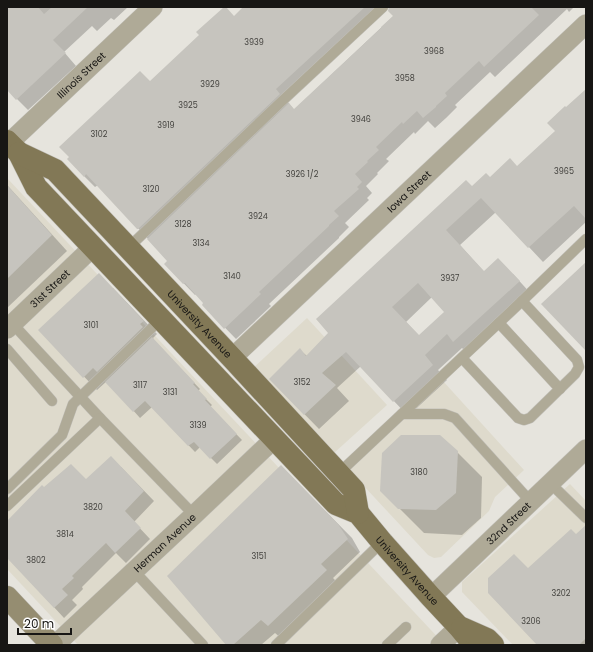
<svg xmlns="http://www.w3.org/2000/svg" width="593" height="652" font-family="Poppins,sans-serif">
<rect width="100%" height="100%" fill="#e6e4dd"/>
<!-- built -->
<g fill="#dedacc">
<path d="M7,178L445,645H78L7,569Z"/>
<path d="M307,318L387,405L334,453L252,369Z"/>
<path d="M442,380L524,470L495,497L489,511L441,557L434,558L428,555L348,469Z"/>
<path d="M570,484L586,501V644L585,645H513L462,592V582Z"/>
</g>
<!-- shadow -->
<g fill="#0003" fill-rule="evenodd">
<path d="M7,7H128L114,20L111,18L97,31L92,26L64,52L76,66L28,110L7,89Z"/>
<path d="M244,7H386L287,101L294,110L403,7H574L569,12L567,9L495,77L490,72L455,105L457,107L446,118L435,128L428,121L415,134L414,132L386,159L389,161L377,173L378,174L366,186L372,193L367,198L369,200L345,223L349,227L339,237V238L269,304L271,306L236,339L203,305L205,303L196,294L195,295L165,264L168,261L149,240L98,185L95,187L84,176L150,83L234,17Z"/>
<path d="M586,91V222L543,262L496,212L460,245L484,272L513,274L533,296L469,355L462,348L438,370L447,380L408,416L361,366L337,388L349,401L319,429L270,379L300,350L307,356L472,187L490,178L517,167L556,131L566,108ZM432,297L446,312L419,336L406,322Z"/>
<path d="M7,185L67,251L7,308Z"/>
<path d="M113,288L157,334L153,338L155,342L200,389L198,391L212,405L210,407L242,440L217,464L200,447L195,452L152,407L140,418L107,381L97,390L39,330Z"/>
<path d="M457,452L482,477L481,518L462,535L424,533L381,490Z"/>
<path d="M281,466L352,538L360,552L333,578L339,584L282,639L275,633L261,645H228Z"/>
<path d="M121,467L154,501L134,522L150,539L126,563L116,553L82,587L83,589L72,600L77,605L64,618L7,556V523L44,489L86,481Z"/>
<path d="M586,532V644L538,645L528,570L576,536Z"/>
</g>
<!-- building -->
<g fill="#c6c4be" fill-rule="evenodd">
<path d="M7,7H38L44,14L52,7H88L53,40L66,53L16,100L7,90Z"/>
<path d="M224,7H226L234,16L243,7H365L276,89L280,94L138,229H137L86,174L84,177L67,159L69,157L59,147L140,71L150,81L199,35L196,32Z"/>
<path d="M389,7H531L539,15L484,67L479,61L445,93L447,96L436,106V107L423,118L417,111L403,124L402,122L376,147L379,150L367,161L368,162L355,174L362,182L357,187L359,189L334,211L339,216L329,225V226L259,292L261,294L224,329L202,305L203,303L185,283L183,284L164,264L167,261L147,239L289,103L294,109L382,27H381L393,16L388,11Z"/>
<path d="M586,89V219L574,206L528,248L481,198L446,230L484,271L498,258L520,281L453,342L447,334L425,355L433,365L393,402L346,352L322,373L336,385L304,415L269,379L300,348L306,356L328,333L316,319L466,180L472,186L486,173L490,177L510,158L517,166L555,131L547,123L565,106L566,107ZM418,283L444,312L419,335L392,307Z"/>
<path d="M7,185L52,235L7,279Z"/>
<path d="M586,262V351L541,304Z"/>
<path d="M99,273L144,321L140,324L143,327L97,372L93,368L83,378L38,330Z"/>
<path d="M152,337L195,383L193,384L207,399L205,400L237,434L210,459L194,442L188,446L145,401L133,412L105,382Z"/>
<path d="M401,435H440L458,451L456,493L436,510L398,509L380,491L382,453Z"/>
<path d="M111,456L144,491L125,511L141,528L115,553L106,543L72,576L74,578L62,589L68,595L54,608L7,558V521L42,485L44,487L71,464L86,479Z"/>
<path d="M281,465L338,524L348,539L321,564L327,570L268,626L261,620L233,645H226L167,576Z"/>
<path d="M586,525V638L579,645H537L488,593V578L514,554L528,568L571,529L576,534Z"/>
</g>
<g fill="none" stroke-linecap="round" stroke-linejoin="round">
<!-- lane casing -->
<g stroke="#c1bfb9" stroke-width="11">
<g id="lane">
<path d="M128,248L281,102L383,7"/>
<path d="M10,321L100,418L194,515"/>
<path d="M499,323L560,389"/>
<path d="M7,349L52,401"/>
<path d="M462,358L518,418L524,420L530,418L575,374L579,367L577,360L522,301"/>
<path d="M402,414H444L455,418L531,502"/>
<path d="M339,473L522,301L586,239"/>
<path d="M550,483L586,518"/>
<path d="M7,489L62,435L73,404L161,319"/>
<path d="M7,506L100,418"/>
<path d="M134,571L203,645"/>
<path d="M276,645L382,542"/>
<path d="M387,645L406,627"/>
</g>
</g>
<!-- street casing -->
<g stroke="#c1bfb9" stroke-width="20">
<g id="street">
<path id="s1" d="M9,143L153,7"/>
<path id="s2" d="M7,329L93,247"/>
<path id="s3" d="M232,358L586,24"/>
<path id="s4" d="M431,597L586,449"/>
<path id="s5" d="M55,645L194,515L274,439"/>
<path d="M440,645L459,627"/>
</g>
</g>
<!-- secondary casing -->
<g stroke="#c1bfb9" stroke-width="23">
<path id="secondary" d="M7,597L52,645"/>
</g>
<!-- primary casing -->
<g stroke="#c1bfb9" stroke-width="23">
<g id="primary">
<path id="s6" d="M7,141L19,153L36,187L336,504L358,513L382,542L431,597L459,627L474,645"/>
<path id="s7" d="M19,153L55,170L232,358L354,490L358,513"/>
<path d="M462,628L487,639L493,645"/>
</g>
</g>
<!-- lane -->
<use href="#lane" stroke="#afaa97" stroke-width="10"/>
<!-- street -->
<use href="#street" stroke="#afaa97" stroke-width="19"/>
<!-- secondary -->
<use href="#secondary" stroke="#958d71" stroke-width="22"/>
<!-- primary -->
<use href="#primary" stroke="#827856" stroke-width="22"/>
</g>
<g text-anchor="middle" dominant-baseline="central" stroke-width="3.5" stroke-linejoin="round" paint-order="stroke">
<!-- number labels -->
<g font-size="8" fill="#43423e">
<text x="254" y="42">3939</text>
<text x="434" y="51">3968</text>
<text x="405" y="78">3958</text>
<text x="210" y="84">3929</text>
<text x="188" y="105">3925</text>
<text x="361" y="119">3946</text>
<text x="166" y="125">3919</text>
<text x="99" y="134">3102</text>
<text x="564" y="171">3965</text>
<text x="302" y="174">3926 1/2</text>
<text x="151" y="189">3120</text>
<text x="258" y="216">3924</text>
<text x="183" y="224">3128</text>
<text x="201" y="243">3134</text>
<text x="232" y="276">3140</text>
<text x="450" y="278">3937</text>
<text x="91" y="325">3101</text>
<text x="302" y="382">3152</text>
<text x="140" y="385">3117</text>
<text x="170" y="392">3131</text>
<text x="198" y="425">3139</text>
<text x="419" y="472">3180</text>
<text x="93" y="507">3820</text>
<text x="65" y="534">3814</text>
<text x="259" y="556">3151</text>
<text x="36" y="560">3802</text>
<text x="561" y="593">3202</text>
<text x="531" y="621">3206</text>
</g>
<!-- street labels -->
<g font-size="10" fill="#171614" stroke="#fff">
<text stroke="none"><textPath href="#s1" startOffset="99">Illinois Street</textPath></text>
<text stroke="none"><textPath href="#s3" startOffset="243">Iowa Street</textPath></text>
<text stroke="none"><textPath href="#s2" startOffset="59">31st Street</textPath></text>
<text stroke="none"><textPath href="#s7" startOffset="251">University Avenue</textPath></text>
<text stroke="none"><textPath href="#s4" startOffset="107">32nd Street</textPath></text>
<text stroke="none"><textPath href="#s5" startOffset="150">Herman Avenue</textPath></text>
<text stroke="none"><textPath href="#s6" startOffset="591">University Avenue</textPath></text>
</g>
</g>
<!-- border -->
<rect width="593" height="652" fill="none" stroke="#171614" stroke-width="16"/>
<!-- scale -->
<path d="M18 628v6h53v-6" fill="none" stroke="#171614" stroke-width="2"/>
<text x="24" y="628" font-size="12" fill="#171614" stroke="#ffffff" stroke-width="3" paint-order="stroke">20 m</text>
</svg>
